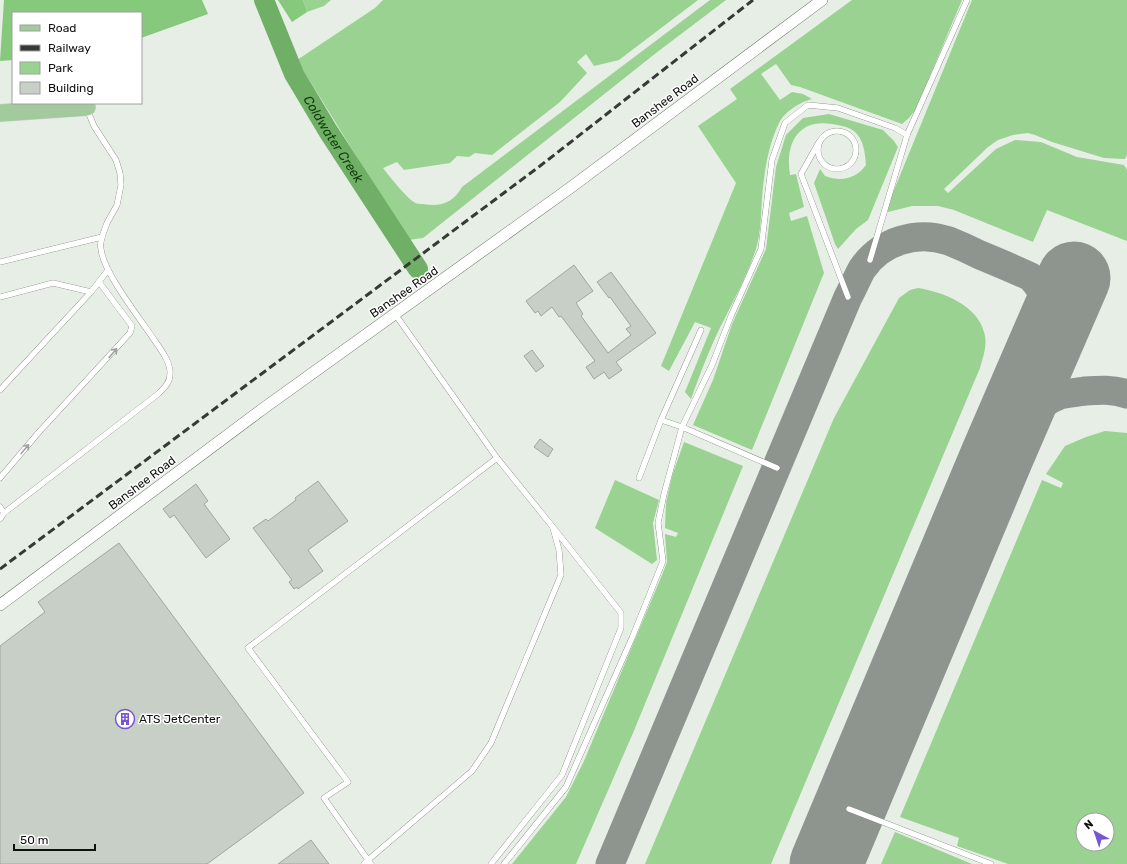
<svg xmlns="http://www.w3.org/2000/svg" width="1127" height="864" font-family="Rubik,sans-serif">
<rect width="100%" height="100%" fill="#e6eee5"/>
<!-- green -->
<g fill="#9ad291" fill-rule="evenodd">
<path d="M303,0H331L324,6L307,12Z"/>
<path d="M383,0H698L619,60L594,66L586,54L577,62L587,73L560,102L492,155L475,153L469,157L457,156L450,163L404,170L397,162L383,168C389,176 406,197 414,202C416,204 420,204 423,204C441,207 453,203 462,187L710,0H726L656,53L423,238L408,240L297,60L375,8Z"/>
<path d="M852,0H962L916,109L909,118L902,124L800,87L791,85L776,64L761,74L780,100L792,92L803,94L812,99C800,102 786,111 780,121C768,144 764,173 762,198C761,215 761,232 756,249C748,273 736,296 725,318C711,344 701,372 691,399L685,392L711,328L695,322L669,371L661,366L736,183L698,126L737,99L730,89Z"/>
<path d="M972,0H1127V155L1125,159L1104,158L1052,142L1035,135L1028,133L1013,135L998,140L988,147L944,189L948,193L996,149L1015,140L1041,142L1077,157L1124,165L1127,170V241L1047,210L1033,242L954,210L938,206H912L888,212L887,210V207Z"/>
<path d="M829,114L883,130L894,141L898,147L868,220L856,229L838,249L835,244L814,183L820,169L825,176C841,182 856,179 866,165C865,154 864,140 855,132C850,127 839,125 832,124C797,118 785,145 790,175L796,174L804,207L789,213L791,221L807,216L824,273L752,450L693,425L713,380L732,324L766,249L776,167L786,135L803,118Z"/>
<path d="M918,288C943,292 977,305 984,332C988,344 983,357 980,368L771,864H645L834,418L899,298L910,290Z"/>
<path d="M1105,431L1127,433V864H1008L957,846L959,838L900,817L1042,480L1061,488L1063,483L1046,474L1065,446L1086,437ZM1083,820H1107V844H1083Z"/>
<path d="M684,442L743,466L633,733L576,864H512L566,797L584,761L662,575L667,562L665,534L676,537L678,533L665,528L666,503L672,476Z"/>
<path d="M615,480L659,500L653,523L657,560L652,564L595,528Z"/>
<path d="M895,832L972,864H881Z"/>
</g>
<!-- forest -->
<g fill="#86c87c">
<path d="M4,0H202L208,14L141,38V13H13V60L0,61Z"/>
<path d="M278,0H303L307,12L292,22Z"/>
</g>
<g fill="none" stroke-linecap="round" stroke-linejoin="round">
<!-- river -->
<path stroke="#70b066" stroke-width="20" id="s1" d="M264,0L294,74L328,131L418,269"/>
<!-- taxiway -->
<g stroke="#8e948e" stroke-width="29">
<path d="M997,456C1014,431 1031,406 1060,395C1068,393 1077,392 1085,391C1099,390 1113,389 1127,394"/>
<path d="M610,864L848,297C853,288 857,278 862,269C881,241 917,230 949,241C959,245 970,250 980,255C997,262 1014,269 1031,277C1046,293 1050,309 1051,331"/>
</g>
<!-- runway -->
<path stroke="#8e948e" stroke-width="73" d="M826,864L997,456L1074,278"/>
</g>
<!-- building -->
<g fill="#c7cfc6" stroke="#a0a69e">
<path d="M574,265L593,291L576,303L583,314L581,316L608,353L631,335L626,329L631,326L610,297L609,298L597,282L611,272L656,333L616,362L622,370L609,379L604,372L594,379L586,367L595,361L561,316L559,317L552,307L541,316L538,311L535,313L526,301Z"/>
<path d="M532,350L544,366L536,372L524,356Z"/>
<path d="M540,439L553,449L548,457L534,447Z"/>
<path d="M318,481L348,521L308,550L323,571L298,589L297,587L294,589L289,582L292,580L253,528L266,519L268,521L296,500L295,498Z"/>
<path d="M196,484L208,501L204,504L230,539L206,558L174,515L170,518L163,509Z"/>
<path d="M119,543L304,793L207,864H0V646L45,612L38,602Z"/>
<path d="M311,840L329,864H278Z"/>
</g>
<g fill="none" stroke-linecap="round" stroke-linejoin="round">
<!-- lane casing -->
<g stroke="#6e746c" stroke-width="6">
<g id="lane">
<circle cx="837" cy="150" r="19"/>
<path d="M819,142L801,174L848,297"/>
<path d="M870,260L907,135L967,0"/>
<path d="M0,262L102,237L107,223L117,205L121,185L120,173L116,160L94,126L87,109"/>
<path d="M0,297L53,283L91,292"/>
<path d="M0,390L91,292L108,270"/>
<path d="M777,468L682,427L712,365L731,316L761,249L772,160L785,123L808,105L838,108L895,128L907,135"/>
<path d="M0,478L39,432L130,333L132,326L99,282"/>
<path d="M639,478L661,420"/>
<path d="M0,507L4,513L158,394C164,388 170,383 170,374C171,363 161,350 155,341C141,320 103,272 101,249C100,246 101,241 102,237"/>
<path d="M0,519L4,513"/>
<path d="M849,809L991,864"/>
<path d="M364,864L368,860L324,798L348,782L248,648L497,458L395,314"/>
<path d="M371,864L368,860L472,771L491,743L561,575L559,550L553,528"/>
<path d="M491,864L562,775L621,628V613L552,526L497,458"/>
<path d="M504,864L566,787L632,638L663,561L658,523L664,494L682,427L661,420L701,330"/>
</g>
</g>
<!-- street casing -->
<g stroke="#6e746c" stroke-width="12">
<path id="street" d="M0,605L264,408L570,188L822,0"/>
</g>
<!-- primary casing -->
<g stroke="#cacbca" stroke-width="18">
<path id="primary" d="M0,113L87,107"/>
</g>
<!-- lane -->
<use href="#lane" stroke="#fff" stroke-width="5.5"/>
<!-- street -->
<use href="#street" stroke="#fff" stroke-width="11"/>
<!-- primary -->
<use href="#primary" stroke="#a3ca9d" stroke-width="17"/>
<!-- rail -->
<path stroke="#363a36" stroke-width="3" stroke-dasharray="8 4" stroke-linecap="butt" d="M0,569L540,166L753,0"/>
</g>
<!-- one-way arrows -->
<defs><path id="oneway-shaft" d="M-6 0H5M1.5-3L5.5 0L1.5 3" fill="none" stroke-width="1.6" stroke-linecap="round" stroke-linejoin="round"/></defs>
<g stroke="#9fa09f">
<use href="#oneway-shaft" transform="translate(113 353) rotate(-49)"/>
<use href="#oneway-shaft" transform="translate(25 449) rotate(-50)"/>
</g>
<!-- icons -->
<defs>
<g id="building-ring" transform="scale(1)"><circle r="9.5" fill="#fff" stroke="#7657d1" stroke-width="1.5"/><path d="M-4-6H4V6H1V3H-1V6H-4ZM-2.5-4.3h1.7v1.8h-1.7ZM.8-4.3h1.7v1.8H.8ZM-2.5-1h1.7V.8h-1.7ZM.8-1h1.7V.8H.8Z" fill="#7657d1"/></g>
</defs>
<g fill-rule="evenodd">
<use href="#building-ring" x="125" y="719"/>
</g>
<g text-anchor="middle" dominant-baseline="central" stroke-width="3" stroke-linejoin="round" paint-order="stroke">
<!-- street labels -->
<g font-size="12" fill="#0f110f" stroke="#fff">
<text transform="translate(665 101) rotate(-37)">Banshee Road</text>
<text transform="translate(404 292) rotate(-35)">Banshee Road</text>
<text transform="translate(142 483) rotate(-37)">Banshee Road</text>
</g>
<!-- poi labels -->
<g font-size="12" fill="#0f110f" stroke="#fff" text-anchor="start">
<text x="139" y="719">ATS JetCenter</text>
</g>
<!-- water labels -->
<g font-size="13" font-style="italic" fill="#0e3b07" stroke="#fff">
<text stroke="none"><textPath href="#s1" startOffset="156">Coldwater Creek</textPath></text>
</g>
</g>
<!-- legend -->
<rect x="12" y="12" width="130" height="92" fill="#ffffff" stroke="#9fa09f"/>
<rect x="20" y="25" width="20" height="6" fill="#a3ca9d" stroke="#9fa09f"/>
<text x="48" y="32" font-size="12" fill="#0f110f">Road</text>
<rect x="20" y="45" width="20" height="6" fill="#363a36" stroke="#9fa09f"/>
<text x="48" y="52" font-size="12" fill="#0f110f">Railway</text>
<rect x="20" y="62" width="20" height="12" fill="#9ad291" stroke="#9fa09f"/>
<text x="48" y="72" font-size="12" fill="#0f110f">Park</text>
<rect x="20" y="82" width="20" height="12" fill="#c7cfc6" stroke="#9fa09f"/>
<text x="48" y="92" font-size="12" fill="#0f110f">Building</text>
<!-- north arrow -->
<g transform="translate(1095 832) rotate(320)"><circle r="19" fill="#ffffff" stroke="#9fa09f"/>
<path d="M0-3L7 15L0 10L-7 15Z" fill="#7657d1"/>
<text y="-6" font-size="11" font-weight="bold" text-anchor="middle" fill="#0f110f">N</text>
</g>
<!-- scale -->
<path d="M14 844v6h81v-6" fill="none" stroke="#0f110f" stroke-width="2"/>
<text x="20" y="844" font-size="12" fill="#0f110f" stroke="#ffffff" stroke-width="3" paint-order="stroke">50 m</text>
</svg>
